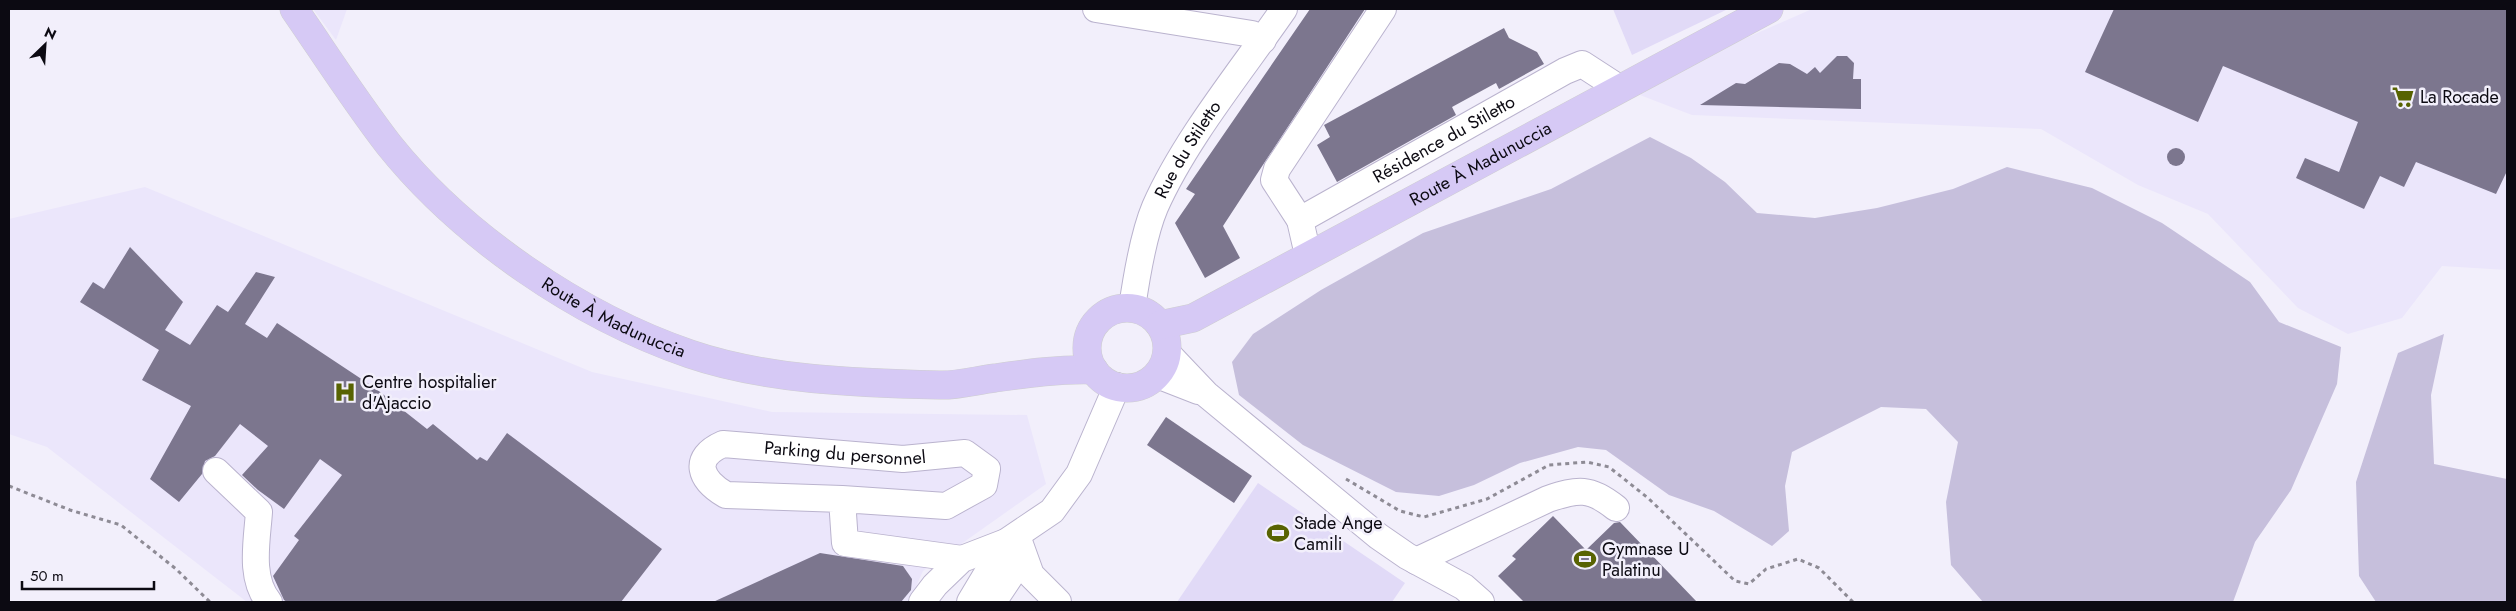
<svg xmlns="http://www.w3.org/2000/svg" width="2516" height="611" font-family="Jost,sans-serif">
<rect width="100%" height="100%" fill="#f2effb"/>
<!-- built -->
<g fill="#ebe6fb">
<path d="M313,9H347L336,40Z"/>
<path d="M1812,9H2507V270L2442,266L2402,318L2348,334L2298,308L2208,214L2138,185L2041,129L1692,115L1640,95L1694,61Z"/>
<path d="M145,187L592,372L772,412L1027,415L1046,484L923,571L909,602H247L47,447L9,434V219Z"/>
</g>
<!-- green -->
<g fill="#e1daf7">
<path d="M1613,9H1728L1632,55Z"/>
<path d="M1258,483L1405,583L1392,602H1177Z"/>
</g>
<!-- forest -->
<g fill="#c6bfdc">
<path d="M1650,137L1691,158L1725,182L1757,213L1815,218L1877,208L1953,189L2007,167L2092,188L2162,223L2250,282L2279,322L2341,347L2337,384L2291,490L2255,542L2233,602H1983L1951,565L1946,502L1958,442L1926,409L1881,407L1792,452L1785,486L1789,531L1772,546L1714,511L1669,495L1606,450L1578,447L1520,463L1474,485L1439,496L1396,492L1303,445L1239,395L1232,362L1253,334L1321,290L1423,233L1551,189Z"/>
<path d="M2444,334L2431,395L2434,464L2507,479V602H2376L2359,576L2356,482L2398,353Z"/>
</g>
<!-- building -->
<g fill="#7c768e">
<path d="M1310,9H1365L1223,226L1240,258L1205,278L1175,223L1195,194L1186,189Z"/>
<path d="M2114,9H2507V171L2496,194L2416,162L2404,187L2380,176L2364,209L2296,178L2305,158L2339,172L2358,122L2223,66L2198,122L2085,72Z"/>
<path d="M1504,28L1509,38L1537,52L1544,64L1499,89L1496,83L1452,107L1456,115L1337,182L1317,145L1330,137L1324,125Z"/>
<path d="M1837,56H1847L1854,63L1853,79H1861V109L1700,105L1736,83L1745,84L1779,63L1790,64L1807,74L1815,67L1820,73Z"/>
<circle cx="2176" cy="157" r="9"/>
<path d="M130,247L183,302L165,330L190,345L217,305L228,312L256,272L275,277L245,324L267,338L277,323L375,388L427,429L433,424L477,460L480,457L487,461L507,433L662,549L621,602H287L284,600L273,576L299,540L294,536L342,475L320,459L284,509L258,490L242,475L268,446L240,424L215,456L205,461L202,474L179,502L150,479L191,406L142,380L159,350L80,302L93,282L104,289Z"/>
<path d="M1166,417L1252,476L1234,503L1147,445Z"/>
<path d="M1553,516L1586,550L1614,523L1620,522L1697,602H1524L1498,576L1516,559L1512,556Z"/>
<path d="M820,553L903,566L912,579L911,590L901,602H713Z"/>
</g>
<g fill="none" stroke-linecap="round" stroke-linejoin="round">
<!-- minor casing -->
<g stroke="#bab3ce" stroke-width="28">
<g id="minor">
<path d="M1096,9L1252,34L1263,40"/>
<path d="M1300,220L1274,180L1277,169L1383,9"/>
<path id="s1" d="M1308,255L1300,220L1565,71L1582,64L1619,88"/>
<path id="s2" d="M1132,308C1136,280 1144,233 1155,207C1185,139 1242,70 1284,9"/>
<path d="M1167,353L1206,394L1378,536L1407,556L1464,587L1481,602"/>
<path d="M1157,375L1198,391"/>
<path d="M216,471L259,512C257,541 249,578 269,602"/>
<path id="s3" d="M842,499L726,495C700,480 691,458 723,444L903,459L965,453L987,469L984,485L946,506L842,499L845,543L962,559"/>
<path d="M1017,536L1031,575L1058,602"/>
<path d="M1416,561L1548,499C1578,489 1590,487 1616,508"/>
<path d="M922,602L935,585L962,559L1006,542L1052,511L1079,474L1117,386"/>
<path d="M970,602L1006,542"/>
<path d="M993,602L1019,563L1008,545"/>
</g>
</g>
<!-- major casing -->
<g stroke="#ceced0" stroke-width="29">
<g id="major">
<path id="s4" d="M294,9C325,54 355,101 389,145C462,236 579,316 690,354C766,380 858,383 939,385C957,386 977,380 995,378C1029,373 1060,369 1094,370"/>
<circle cx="1127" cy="348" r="40"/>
<path id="s5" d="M1160,325L1193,318L1769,9"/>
</g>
</g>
<!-- path -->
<g stroke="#8e8b95" stroke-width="3" stroke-dasharray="4 4" stroke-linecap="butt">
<path d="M1346,479L1400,511L1424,517L1487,499L1549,465L1587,462L1609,467L1648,498L1735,581L1749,584L1766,569L1798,559L1819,568L1853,602"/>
<path d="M9,486L70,510L121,525L176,569L210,602"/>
</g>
<!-- minor -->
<use href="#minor" stroke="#fff" stroke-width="26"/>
<!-- major -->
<use href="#major" stroke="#d6c9f5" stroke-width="28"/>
</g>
<!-- icons -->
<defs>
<g id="supermarket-bare" transform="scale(1.725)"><path d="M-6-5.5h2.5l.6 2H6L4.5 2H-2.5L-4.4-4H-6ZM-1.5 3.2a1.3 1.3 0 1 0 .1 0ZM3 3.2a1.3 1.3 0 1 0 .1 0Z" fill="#586302" stroke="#f2effb" stroke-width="2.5" paint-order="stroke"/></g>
<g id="hospital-bare" transform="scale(1.725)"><path d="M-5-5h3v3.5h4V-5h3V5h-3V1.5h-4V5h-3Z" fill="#586302" stroke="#f2effb" stroke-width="2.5" paint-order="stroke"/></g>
<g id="stadium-bare" transform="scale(1.725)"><path d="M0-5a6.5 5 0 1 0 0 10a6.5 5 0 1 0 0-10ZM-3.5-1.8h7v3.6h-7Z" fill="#586302" stroke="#f2effb" stroke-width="2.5" paint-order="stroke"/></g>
</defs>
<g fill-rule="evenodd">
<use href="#supermarket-bare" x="2403" y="97"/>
<use href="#hospital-bare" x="345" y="392"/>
<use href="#stadium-bare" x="1278" y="533"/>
<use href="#stadium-bare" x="1585" y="559"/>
</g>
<g text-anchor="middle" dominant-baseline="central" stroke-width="5" stroke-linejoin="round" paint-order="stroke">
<!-- poi labels -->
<g font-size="18" fill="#0c0a12" stroke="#f2effb" text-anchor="start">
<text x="2420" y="97">La Rocade</text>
<text x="362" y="382">Centre hospitalier<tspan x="362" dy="21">d'Ajaccio</tspan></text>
<text x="1294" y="523">Stade Ange<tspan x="1294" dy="21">Camili</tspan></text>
<text x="1602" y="549">Gymnase U<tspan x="1602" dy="21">Palatinu</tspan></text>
</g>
<!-- street labels -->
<g font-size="18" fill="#0c0a12" stroke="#f2effb">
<text stroke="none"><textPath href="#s1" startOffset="201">Résidence du Stiletto</textPath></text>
<text stroke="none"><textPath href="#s2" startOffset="170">Rue du Stiletto</textPath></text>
<text stroke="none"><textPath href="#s5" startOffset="360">Route À Madunuccia</textPath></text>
<text stroke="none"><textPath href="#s4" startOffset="452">Route À Madunuccia</textPath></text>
<text stroke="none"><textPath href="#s3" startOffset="309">Parking du personnel</textPath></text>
</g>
</g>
<!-- border -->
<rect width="2516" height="611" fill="none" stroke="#0c0a12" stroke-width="20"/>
<!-- north arrow -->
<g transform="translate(45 45) rotate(25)" stroke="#f2effb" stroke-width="4" paint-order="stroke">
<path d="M0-4L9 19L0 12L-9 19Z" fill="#0c0a12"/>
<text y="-8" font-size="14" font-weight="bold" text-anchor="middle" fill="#0c0a12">N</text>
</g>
<!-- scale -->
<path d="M22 581v8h132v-8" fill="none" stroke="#0c0a12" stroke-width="2.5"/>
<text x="30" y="581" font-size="15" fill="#0c0a12" stroke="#f2effb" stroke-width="4" paint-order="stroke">50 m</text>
</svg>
